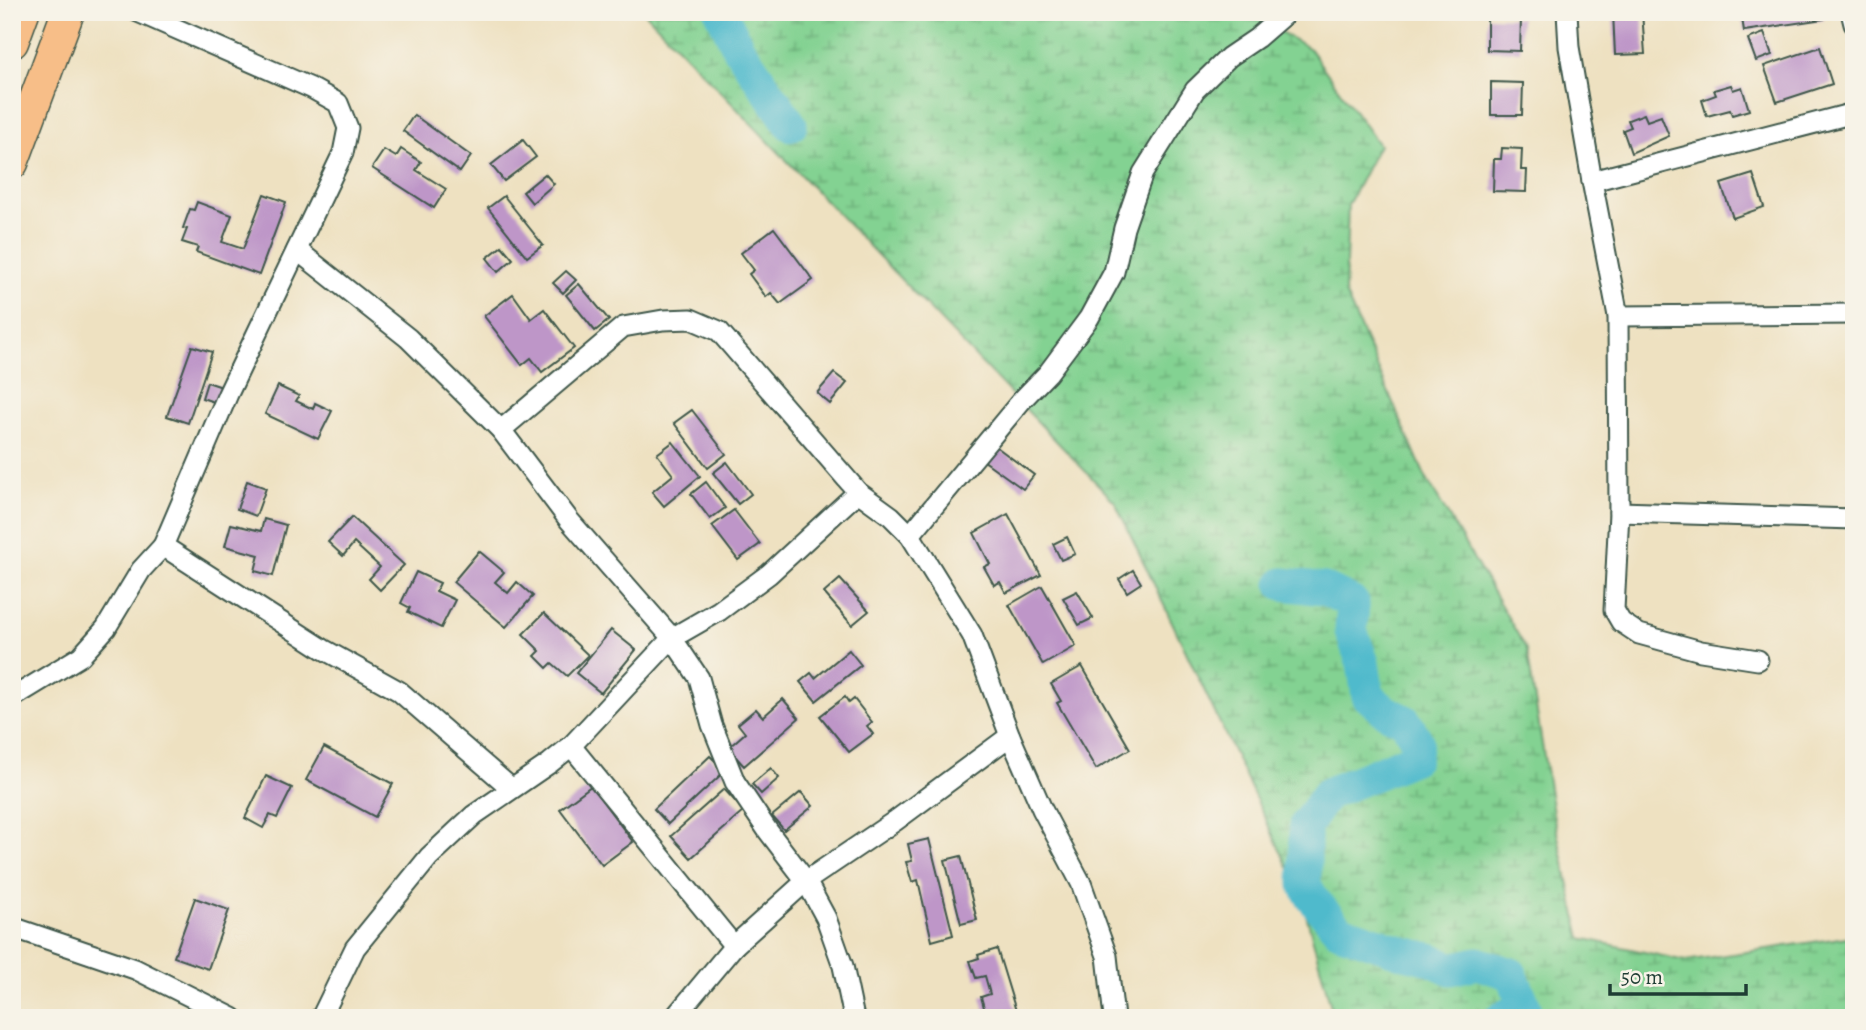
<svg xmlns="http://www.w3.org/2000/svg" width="1866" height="1030" font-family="Alegreya,serif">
<defs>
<pattern id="wetland-marsh" width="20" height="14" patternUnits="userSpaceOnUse" patternTransform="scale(1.75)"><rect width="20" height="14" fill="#83d292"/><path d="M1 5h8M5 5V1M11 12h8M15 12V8" fill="none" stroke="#6bac78"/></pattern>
</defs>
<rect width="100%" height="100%" fill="#f7f3e8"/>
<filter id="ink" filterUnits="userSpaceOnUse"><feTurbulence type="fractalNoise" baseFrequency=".0143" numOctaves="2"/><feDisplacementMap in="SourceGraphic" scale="14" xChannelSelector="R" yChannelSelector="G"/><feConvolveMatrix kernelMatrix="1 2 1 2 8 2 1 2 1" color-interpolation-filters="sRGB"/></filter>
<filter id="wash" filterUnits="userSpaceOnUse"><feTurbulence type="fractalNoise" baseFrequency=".00686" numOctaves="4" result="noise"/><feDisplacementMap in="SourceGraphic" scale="28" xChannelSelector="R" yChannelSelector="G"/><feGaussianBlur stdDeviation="1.57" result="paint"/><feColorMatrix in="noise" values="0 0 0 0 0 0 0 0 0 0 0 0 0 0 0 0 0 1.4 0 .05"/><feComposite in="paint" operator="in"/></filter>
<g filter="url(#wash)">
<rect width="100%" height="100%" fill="#eee1c1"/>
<!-- wetland -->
<path fill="url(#wetland-marsh)" stroke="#518863" stroke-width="2" d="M644,12H1245L1309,48L1379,145L1348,205L1345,293L1425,476L1527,650L1554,819L1581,938L1685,961L1854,936V1018H1334L1300,892L1115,502Z"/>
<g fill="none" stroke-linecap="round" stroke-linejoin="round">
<!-- river -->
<g stroke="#4fbacc" stroke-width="33">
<path d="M721,12L739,49L791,125"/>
<path d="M1283,584L1324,589L1353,603L1351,631L1363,663L1368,696L1385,711L1405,721L1417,741L1414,758L1327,794L1305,826V885L1313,899L1339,930L1404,953L1430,959L1451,969L1477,963L1511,974L1525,1007L1501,1018"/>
</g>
</g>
<g id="blocks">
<!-- building -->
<g fill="#be96c8">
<path d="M1613,12H1642L1645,54L1615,55Z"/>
<path d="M1741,12H1823L1824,19L1744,31Z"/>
<path d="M1487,17L1521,18L1520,51L1487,50Z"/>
<path d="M1764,33L1772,55L1756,61L1748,39Z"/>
<path d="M1820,47L1832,84L1777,102L1764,66Z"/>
<path d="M1491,82L1523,83L1522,115H1491Z"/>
<path d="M1731,85L1733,90L1742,87L1749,110L1732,115L1730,110L1707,116L1702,100L1716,95L1714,90Z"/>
<path d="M1644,114L1647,121L1661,116L1669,136L1631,153L1623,130L1631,127L1628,120Z"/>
<path d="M414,115L471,156L460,172L403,131Z"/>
<path d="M523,140L536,157L504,181L491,165Z"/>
<path d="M1502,148L1522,149L1521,170H1527L1526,192L1493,191L1494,159H1501Z"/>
<path d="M401,149L421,162L416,170L446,189L434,208L372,168L384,150L396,157Z"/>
<path d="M545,174L554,184L532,203L523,192Z"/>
<path d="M1753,174L1764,207L1733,218L1721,184Z"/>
<path d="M264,194L286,202L259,275L196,252L198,247L182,242L187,229L183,228L190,209L194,210L197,202L232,215L222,242L243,249Z"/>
<path d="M504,196L543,245L527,257L488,208Z"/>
<path d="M774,228L813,280L780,304L771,293L766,297L749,274L754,270L741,253Z"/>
<path d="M502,246L513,259L498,272L487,258Z"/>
<path d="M566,271L576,280L563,293L553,283Z"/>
<path d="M579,284L609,320L595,331L566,295Z"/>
<path d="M513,294L531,319L544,309L574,348L542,372L531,358L522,365L484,316Z"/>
<path d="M192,346L212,352L188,423L167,416Z"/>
<path d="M834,373L847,383L830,404L817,393Z"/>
<path d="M207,382L222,387L217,403L202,398Z"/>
<path d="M278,386L299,396L296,401L313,409L315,403L332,411L318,439L265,414Z"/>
<path d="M692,410L726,454L708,468L674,423Z"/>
<path d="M673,442L700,476L664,506L652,492L673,475L657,454Z"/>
<path d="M994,445L1034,475L1023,489L983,460Z"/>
<path d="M727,462L751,494L738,504L713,473Z"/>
<path d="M247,481L266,488L256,516L237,509Z"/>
<path d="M706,482L725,508L710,519L691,494Z"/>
<path d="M734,510L760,544L738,560L712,526Z"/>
<path d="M1008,514L1041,575L1006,593L1000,582L994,585L984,567L990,564L974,533Z"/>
<path d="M352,517L404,565L380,590L369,579L380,567L354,543L343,556L328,542Z"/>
<path d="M264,519L286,525L273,576L255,571L259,555L225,546L231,524L261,531Z"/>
<path d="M1067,537L1075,554L1061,560L1053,544Z"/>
<path d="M479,551L504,572L495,582L508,593L517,582L533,596L506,627L453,582Z"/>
<path d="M1133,570L1141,583L1127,592L1119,579Z"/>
<path d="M416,572L440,583L436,591L455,600L441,628L408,612L410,608L401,603Z"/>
<path d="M840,579L869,611L852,625L824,593Z"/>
<path d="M1042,586L1076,646L1043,665L1009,605Z"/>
<path d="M1077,591L1093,618L1079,625L1063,598Z"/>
<path d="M544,613L588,655L567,676L552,663L547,668L535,656L540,651L523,634Z"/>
<path d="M611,630L636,650L601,693L576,673Z"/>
<path d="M849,650L861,665L816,701L800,682L811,673L815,678Z"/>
<path d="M1082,666L1130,749L1096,769L1057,703L1061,701L1051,684Z"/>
<path d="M845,697L849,703L854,699L872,722L867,726L873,734L849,752L820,716Z"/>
<path d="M783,699L799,718L744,766L728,748L745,733L738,724L756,709L763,717Z"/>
<path d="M324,747L393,784L375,817L306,780Z"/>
<path d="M710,756L725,771L668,824L654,809Z"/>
<path d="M771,768L779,778L761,794L752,784Z"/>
<path d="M266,776L292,788L277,818L270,815L263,828L245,818Z"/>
<path d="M591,786L633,842L602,865L560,809Z"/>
<path d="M724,789L744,811L691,858L671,836Z"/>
<path d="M801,792L813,806L784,830L772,816Z"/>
<path d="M929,839L953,935L932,941L918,880L912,882L906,862L912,861L908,844Z"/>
<path d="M961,856L977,920L961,924L945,860Z"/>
<path d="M195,898L229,910L208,969L174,957Z"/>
<path d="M997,949L1016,1011L987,1018L981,997L990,994L985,976L976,978L970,961L979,958L978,955Z"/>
</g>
</g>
</g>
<g filter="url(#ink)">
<use href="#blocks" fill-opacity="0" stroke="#3e5649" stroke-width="2"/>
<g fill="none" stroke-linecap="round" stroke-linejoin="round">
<!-- minor casing -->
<g stroke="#3e5649" stroke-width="23">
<g id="minor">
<path d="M138,12L311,88L338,103L348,128L343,153L228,394L163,546"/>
<path d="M1567,12L1569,47L1592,181L1618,316L1619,512L1614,610L1621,622L1639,634L1701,651L1758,660"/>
<path d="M1851,12L1854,24"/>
<path d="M1592,181L1854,113"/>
<path d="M297,250L408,338L501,430L569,520L672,638L699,678L712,725L735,782L768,831L806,881L826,918L843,966L854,1018"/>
<path d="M1618,316L1854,314"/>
<path d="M501,430L623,327L663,320L691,319L719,331L858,492L891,516L910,535L972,635L1010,736L1042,809L1081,883L1107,956L1114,1018"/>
<path d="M1619,512L1854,519"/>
<path d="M910,535L1022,400L1048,373L1089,318L1114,272L1124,228L1143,173L1195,90L1229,57L1257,38L1287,12"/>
<path d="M12,698L81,656L106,628L141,570L163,546L323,649L399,691L511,788"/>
<path d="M571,746L734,946"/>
<path d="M12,927L135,969L233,1018"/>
<path d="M321,1018L355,948L429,857L474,815L550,763L571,746L672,638L719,611L769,574L858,492"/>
<path d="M674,1018L734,946L806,881L895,821L1010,736"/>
</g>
</g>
<!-- trunk casing -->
<g stroke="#3e5649" stroke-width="35">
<g id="trunk">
<path d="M12,42L23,12"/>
<path d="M12,163L68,12"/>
</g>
</g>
<!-- minor -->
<use href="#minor" stroke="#fff" stroke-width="19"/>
<!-- trunk -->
<use href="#trunk" stroke="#f7be88" stroke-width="32"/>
</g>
</g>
<!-- margin -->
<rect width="1866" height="1030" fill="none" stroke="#f7f3e8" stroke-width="42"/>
<!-- scale -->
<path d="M1610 984v10h136v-10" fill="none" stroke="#1f3d34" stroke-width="3.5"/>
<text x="1621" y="984" font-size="21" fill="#1f3d34" stroke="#f7f3e8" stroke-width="5" paint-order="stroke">50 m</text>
</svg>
